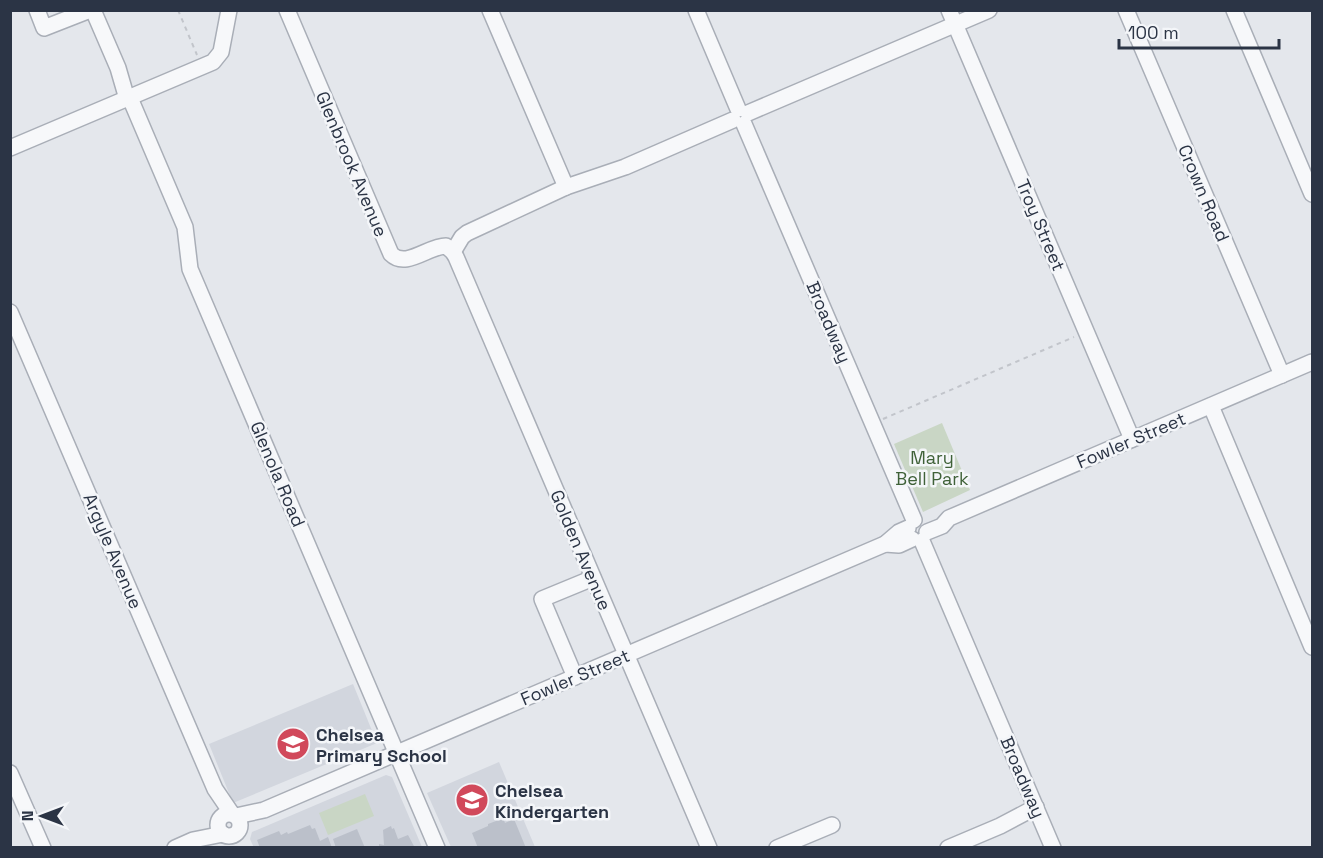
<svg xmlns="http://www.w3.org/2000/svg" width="1323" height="858" font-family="'Space Grotesk',sans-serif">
<rect width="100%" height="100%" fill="#e4e7ec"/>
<!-- built -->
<g fill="#d2d6de">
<path d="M353,684L377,743L233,803L209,744Z"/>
<path d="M499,762L535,847H451L427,793Z"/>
<path d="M386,775L392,777L422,847L254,848L250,839L252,832Z"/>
</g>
<!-- green -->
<g fill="#c9d6c5">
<path d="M942,423L970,490L923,512L894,444Z"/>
<path d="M365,794L374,816L328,835L319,813Z"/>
</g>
<!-- building -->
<g fill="#bbc0ca">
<path d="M502,815L505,823L514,819L526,848H478L472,833L488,826V824L496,821L495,818Z"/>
<path d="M310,825L312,829L315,828L320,841L328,837L332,848H260L257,840L279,831L281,835L287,832L288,834Z"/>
<path d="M391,826L392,829L394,828L398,839L408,835L415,848H379V844L384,845L383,830Z"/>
<path d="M357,829L365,848H336L333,839Z"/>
</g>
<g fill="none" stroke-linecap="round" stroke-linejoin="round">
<!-- minor casing -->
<g stroke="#a9aeb7" stroke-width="18">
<g id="minor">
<path d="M37,10L44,28L90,10"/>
<path d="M93,10L118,68L127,99"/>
<path d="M287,10L391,254C406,269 428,246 446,246L453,252L456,257L709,848"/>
<path d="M490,10L566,187"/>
<path d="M696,10L738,109"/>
<path d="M949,10L1132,439"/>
<path d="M1126,10L1282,375"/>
<path d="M1234,10L1312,194"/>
<path d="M130,98L185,227L190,269L437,848"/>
<path d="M748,113L989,10"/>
<path d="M744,124L914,520"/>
<path d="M10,148L213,62L221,52L229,10"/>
<path d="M453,252L462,237L467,233L566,187L625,167L733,120"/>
<path d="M10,312L215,789L232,814"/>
<path d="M1211,406L1312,647"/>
<path d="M927,532L942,526L949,518L1312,362"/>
<path d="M922,541L1053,848"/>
<path d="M885,544L899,545L912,539"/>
<path d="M575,677L542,599L593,578"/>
<path d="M10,773L43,848"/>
<circle cx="229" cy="825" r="11"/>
<path d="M236,816L264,810L885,544L899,532L908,528"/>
<path d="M175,848L193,840L223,834"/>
<path d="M777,848L832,825"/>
<path d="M948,848L1000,826L1036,807"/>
</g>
</g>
<!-- path -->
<g stroke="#c2c5cb" stroke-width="2" stroke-dasharray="4.5 4.5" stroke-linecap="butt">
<path d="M178,10L197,55"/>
<path d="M883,419L1074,337"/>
</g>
<!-- minor -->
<use href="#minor" stroke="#f7f8fa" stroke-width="15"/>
</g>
<!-- icons -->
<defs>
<g id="school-disc" transform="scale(1.725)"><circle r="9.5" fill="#d1495b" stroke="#f4f6f9"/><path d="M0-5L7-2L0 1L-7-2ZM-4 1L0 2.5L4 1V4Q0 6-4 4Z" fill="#fff"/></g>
</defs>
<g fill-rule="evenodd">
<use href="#school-disc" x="293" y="744"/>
<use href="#school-disc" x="472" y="800"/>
</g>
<g text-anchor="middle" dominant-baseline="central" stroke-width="5" stroke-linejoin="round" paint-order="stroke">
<!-- street labels -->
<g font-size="18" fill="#2b3445" stroke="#f4f6f9">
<text transform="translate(352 164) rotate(67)">Glenbrook Avenue</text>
<text transform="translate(1204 193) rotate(67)">Crown Road</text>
<text transform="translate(1041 225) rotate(67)">Troy Street</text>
<text transform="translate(829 322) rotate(67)">Broadway</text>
<text transform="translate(1131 440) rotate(-23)">Fowler Street</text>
<text transform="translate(278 474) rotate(67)">Glenola Road</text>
<text transform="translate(581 550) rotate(67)">Golden Avenue</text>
<text transform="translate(113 551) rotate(67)">Argyle Avenue</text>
<text transform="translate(575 677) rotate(-23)">Fowler Street</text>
<text transform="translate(1023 777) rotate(67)">Broadway</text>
</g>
<!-- park labels -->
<g font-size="18" fill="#3f6138" stroke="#f4f6f9">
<text x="932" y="457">Mary<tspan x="932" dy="21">Bell Park</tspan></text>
</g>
<!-- poi labels -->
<g font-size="18" font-weight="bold" fill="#2b3445" stroke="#f4f6f9" text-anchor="start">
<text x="316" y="734">Chelsea<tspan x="316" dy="21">Primary School</tspan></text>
<text x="495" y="790">Chelsea<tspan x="495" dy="21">Kindergarten</tspan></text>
</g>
</g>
<!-- border -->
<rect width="1323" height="858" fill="none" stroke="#2b3445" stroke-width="24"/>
<!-- north arrow -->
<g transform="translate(42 816) rotate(270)" stroke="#f4f6f9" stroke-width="4.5" paint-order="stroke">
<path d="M0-4.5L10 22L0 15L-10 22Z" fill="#2b3445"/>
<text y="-9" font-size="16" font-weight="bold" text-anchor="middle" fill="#2b3445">N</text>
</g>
<!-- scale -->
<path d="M1119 39v9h160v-9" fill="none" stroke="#2b3445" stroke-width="3"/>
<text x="1128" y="39" font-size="18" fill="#2b3445" stroke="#f4f6f9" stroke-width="4.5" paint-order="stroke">100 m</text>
</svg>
